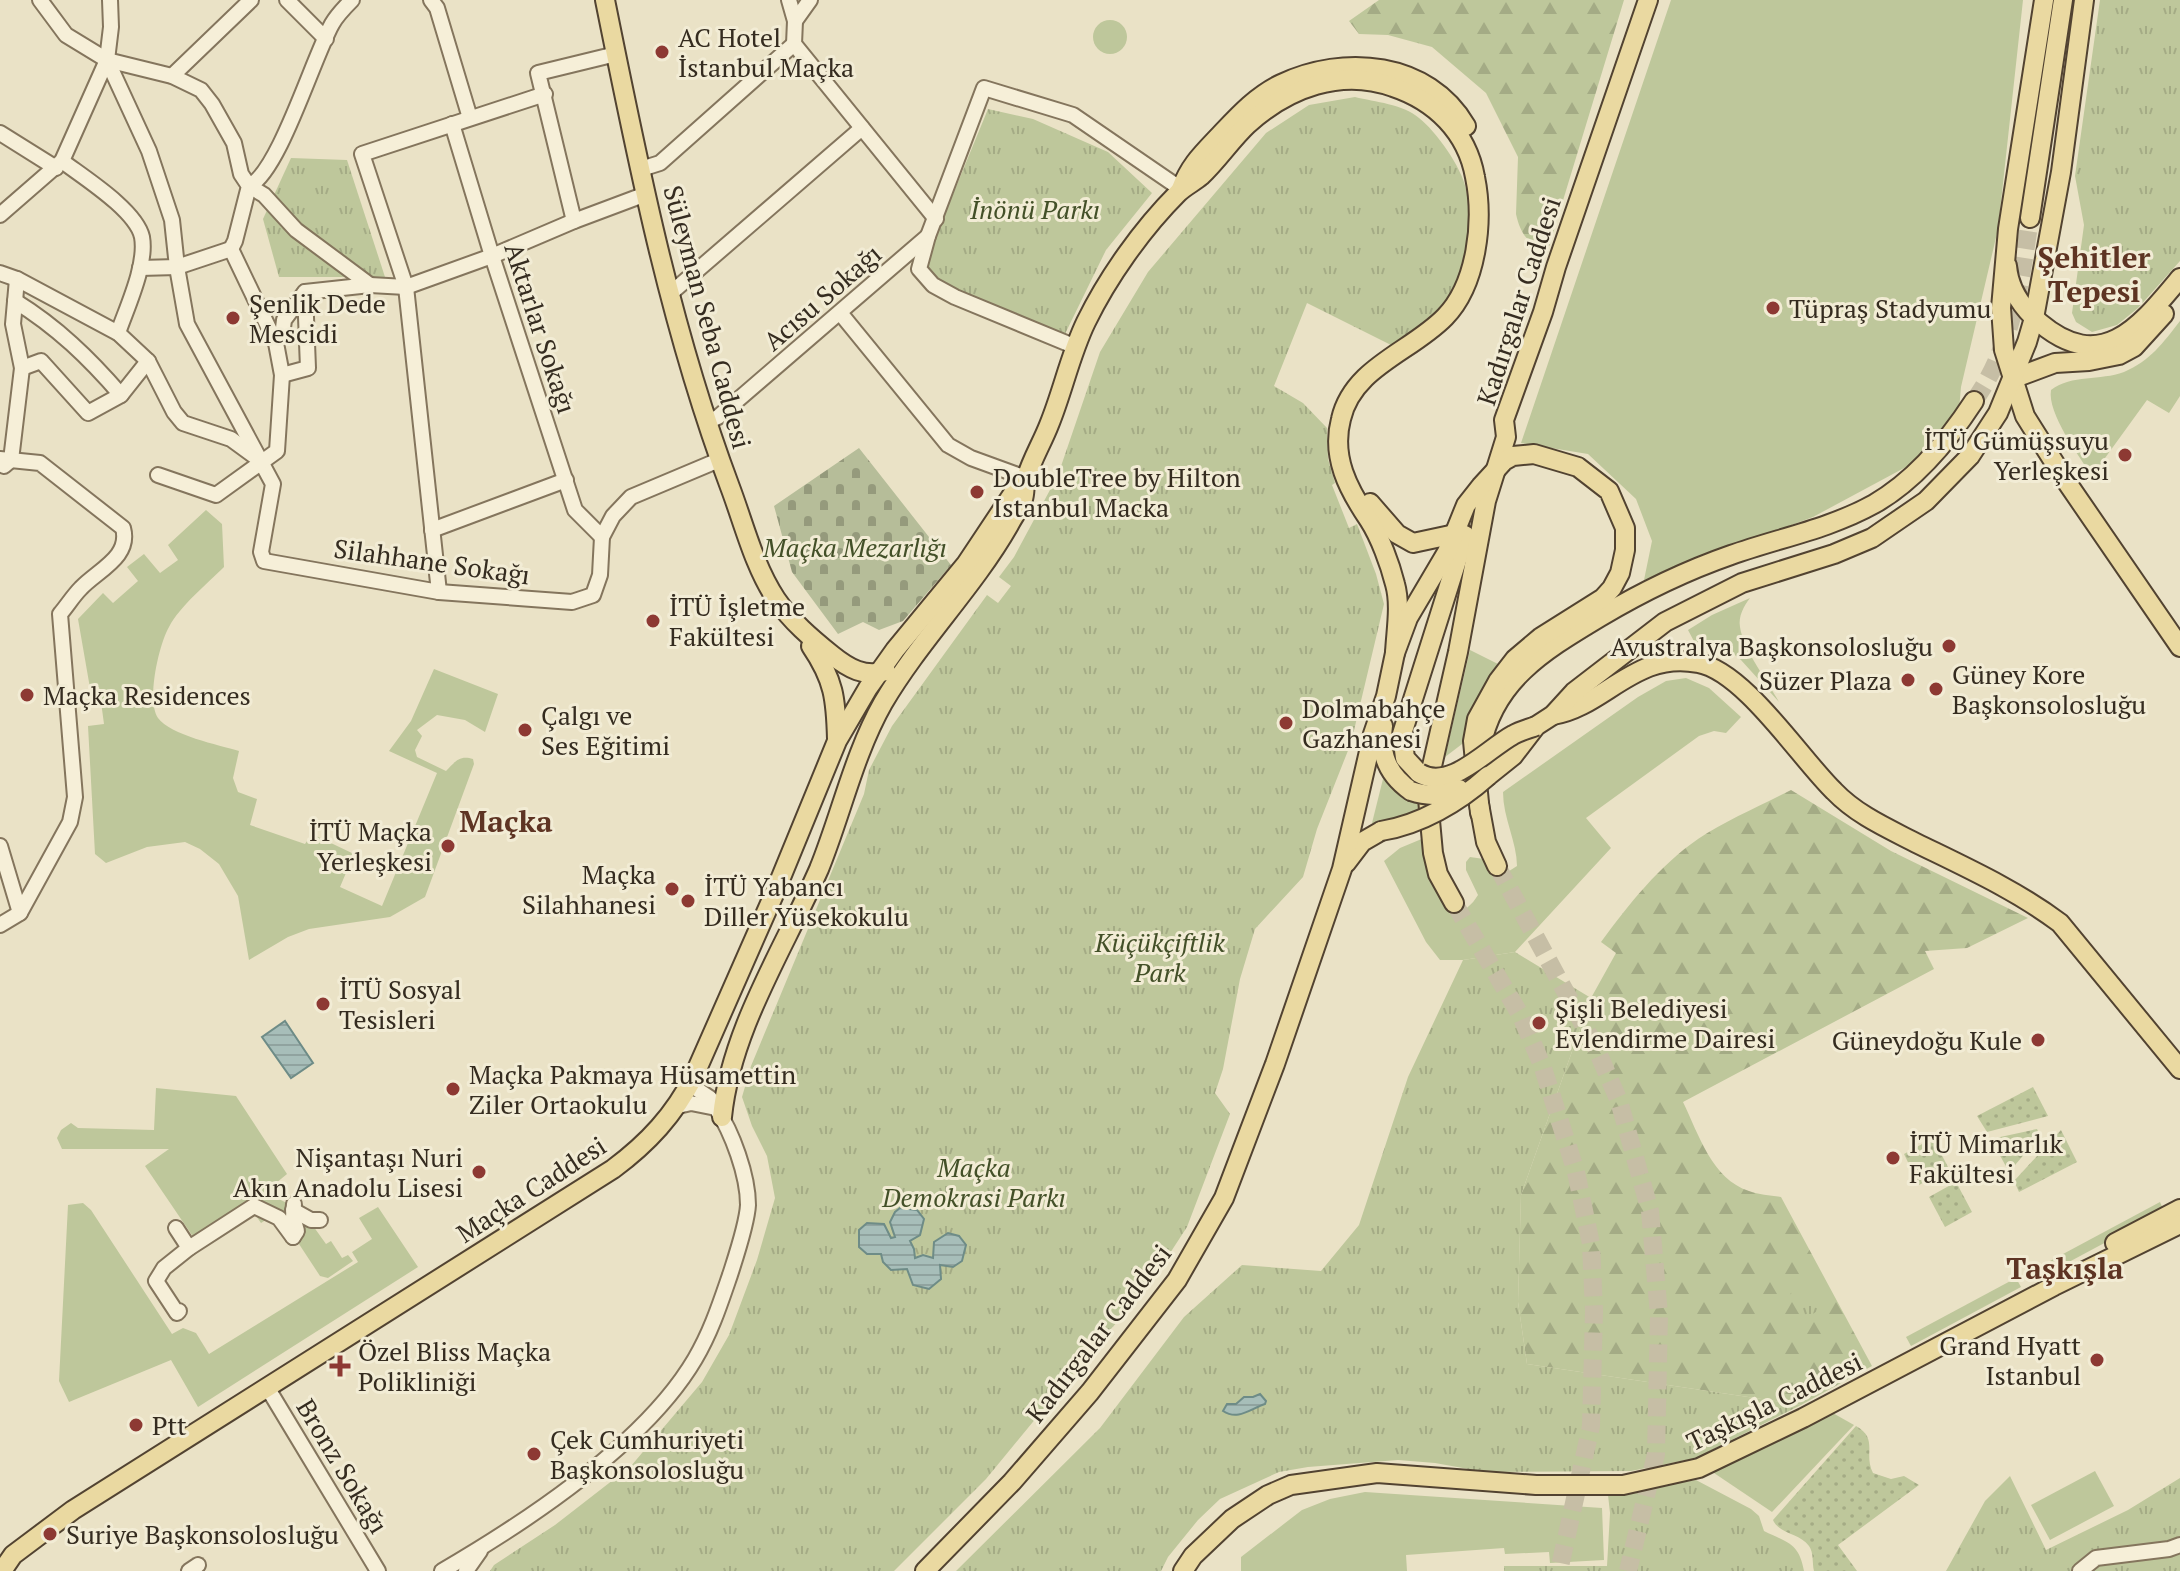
<svg xmlns="http://www.w3.org/2000/svg" width="2180" height="1571" font-family="'PT Serif',serif">
<defs>
<pattern id="forest-firs" width="22" height="20" patternUnits="userSpaceOnUse" patternTransform="scale(2)"><rect width="22" height="20" fill="#bec79b"/><path d="M5 1l3.5 6h-7zM16 11l3.5 6h-7z" fill="#a4ab85"/></pattern>
<pattern id="cemetery-stones" width="16" height="16" patternUnits="userSpaceOnUse" patternTransform="scale(2)"><rect width="16" height="16" fill="#b6bd99"/><path d="M2 7V4a2 2 0 0 1 4 0v3zM10 15v-3a2 2 0 0 1 4 0v3z" fill="#959a7c"/></pattern>
<pattern id="park-tufts" width="24" height="20" patternUnits="userSpaceOnUse" patternTransform="scale(2)"><rect width="24" height="20" fill="#bec79b"/><path d="M3 7l-1-3M5 7V3M7 7l1-3M15 17l-1-3M17 17v-4M19 17l1-3" fill="none" stroke="#a4ab85"/></pattern>
<pattern id="garden-dots" width="8" height="8" patternUnits="userSpaceOnUse" patternTransform="scale(2)"><rect width="8" height="8" fill="#bec79b"/><path d="M2 2h.1M6 6h.1" fill="none" stroke="#a4ab85" stroke-width="1.8" stroke-linecap="round"/></pattern>
<pattern id="water-rules" width="6" height="5" patternUnits="userSpaceOnUse" patternTransform="scale(2)"><rect width="6" height="5" fill="#a7beb9"/><path d="M0 2.5h6" fill="none" stroke="#90a39f"/></pattern>
</defs>
<rect width="100%" height="100%" fill="#eae2c6"/>
<!-- grass -->
<g fill="#bec79b">
<path d="M1671,0H2023L1998,229L1961,387L1959,410L1919,460L1813,517L1644,580L1652,541L1636,499L1588,454L1521,443Z"/>
<circle cx="1110" cy="37" r="17"/>
<path d="M2180,321V396L2169,413L2147,400L2092,476C2079,456 2047,413 2051,390C2072,374 2100,381 2124,372C2150,361 2163,343 2180,321Z"/>
<path d="M206,510L222,524L224,567C207,584 180,606 169,627C159,644 146,701 158,718C170,735 219,745 239,751L233,778L238,792L257,799L250,825L305,844L312,834L354,854L340,887L382,906L437,773L389,751L411,721L434,669L498,694L485,732L465,720L437,715L417,730L422,736L415,750L417,757L446,771C455,762 459,755 473,759L474,764L425,897L390,917L309,929L288,937L249,960L238,896L219,864L200,849L185,842L147,847L106,863L95,854L88,726L104,724L99,687L90,688L78,619L103,593L113,603L138,581L127,567L144,554L160,573L178,560L168,545Z"/>
<path d="M1750,598C1744,606 1738,616 1740,627C1743,649 1768,682 1779,702L1741,660L1725,647L1696,645L1688,630L1712,615Z"/>
<path d="M1470,650L1500,665L1466,741L1445,757Z"/>
<path d="M1686,678L1709,688L1741,717L1726,733L1714,731L1699,736L1586,818L1611,848L1515,952L1463,960H1440L1426,942L1384,861L1400,848L1424,838L1449,909L1453,913C1464,912 1472,905 1478,895L1466,870V862L1470,857L1484,859L1497,874L1506,873L1517,866C1517,842 1503,818 1503,792L1638,697L1666,681Z"/>
<path d="M1384,775L1403,797L1429,810L1381,824L1372,823Z"/>
<path d="M156,1088L236,1096L287,1174L270,1188L275,1197L318,1219L311,1223L326,1244L331,1241L342,1258L348,1255L353,1261L328,1278L320,1276L278,1212L261,1223L254,1213L200,1247L145,1166L169,1149H62L57,1138L61,1130L71,1123L78,1128L154,1130Z"/>
<path d="M2160,1202L2164,1211L2054,1270L2050,1261Z"/>
<path d="M83,1203L91,1210L172,1334L183,1328L196,1333L209,1354L358,1262L352,1252L372,1239L359,1218L378,1207L418,1267L198,1407L171,1360L69,1402L59,1381L68,1205Z"/>
<path d="M2016,1278L2021,1287L1911,1346L1906,1337Z"/>
<path d="M1831,1412L1854,1425L1772,1512L1711,1471Z"/>
<path d="M2095,1471L2114,1506L2050,1540L2031,1505Z"/>
<path d="M1365,1492L1602,1508L1604,1560L1550,1563L1549,1552L1505,1554L1504,1548L1406,1555L1407,1571H1241V1557L1302,1510L1330,1499Z"/>
</g>
<!-- forest -->
<g fill="url(#forest-firs)">
<path d="M1379,0H1624L1547,253C1528,242 1521,236 1516,214L1518,157L1486,93L1432,47L1388,35L1359,34L1349,21Z"/>
<path d="M1791,790L1891,851L2028,918L1967,948L1925,951L1934,969L1683,1102C1699,1135 1712,1179 1749,1191C1759,1195 1770,1195 1781,1197L1872,1366L1801,1405L1527,1364L1518,1302L1521,1195L1591,998L1616,953L1601,942C1629,904 1659,866 1698,839C1727,820 1760,806 1791,790Z"/>
</g>
<!-- cemetery -->
<path fill="url(#cemetery-stones)" d="M859,448L951,565L903,621L879,630L863,622L838,634L792,572L774,506Z"/>
<!-- park -->
<g fill="url(#park-tufts)">
<path d="M2100,0H2180V261L2138,308L2117,325L2092,332L2076,322L2072,313L2084,225L2075,176Z"/>
<path d="M1355,97C1375,102 1403,104 1419,118C1436,131 1462,168 1466,189C1474,231 1462,292 1430,322C1419,332 1405,338 1393,346L1307,303L1274,386L1303,403L1327,428L1328,459L1335,483L1332,485L1349,528L1357,524L1376,574L1384,604L1351,743L1317,829L1303,877L1255,929L1240,979L1223,1069L1215,1093L1230,1114L1187,1227L1146,1290L1092,1350L986,1479L894,1571H490L494,1565L555,1525L631,1466L702,1382L729,1335L757,1260L775,1198L767,1156L752,1126L742,1097L751,1066L864,794L869,770L892,726L987,595L998,603L1011,586L999,577L1014,557L1058,475L1100,352L1148,272L1266,133L1309,105Z"/>
<path d="M988,109L1033,119L1108,152L1152,193L1106,250L1065,334L930,278L927,260L933,243Z"/>
<path d="M291,158L347,160L385,277H279L263,219Z"/>
<path d="M1515,952L1591,998L1521,1195L1518,1302L1527,1364L1801,1405L1696,1458L1631,1471L1485,1472L1435,1463L1398,1460L1308,1467L1279,1472L1220,1499L1198,1520L1168,1557L1161,1571H956L1100,1428L1184,1317L1242,1265L1321,1271L1359,1225L1408,1077L1463,960Z"/>
<path d="M1817,1277L1829,1303L1804,1320L1790,1294Z"/>
<path d="M2010,1476L2046,1550L2128,1510L2180,1478V1571H1946L1985,1501Z"/>
<path d="M1696,1480L1751,1509L1759,1516L1764,1531C1788,1543 1799,1543 1804,1571H1504V1566H1607L1610,1513L1608,1495Z"/>
</g>
<!-- garden -->
<g fill="url(#garden-dots)">
<path d="M2033,1087L2048,1116L1987,1132L1977,1116Z"/>
<path d="M2037,1129L2040,1136L2009,1172L1991,1139Z"/>
<path d="M2061,1130L2077,1162L2019,1192L2014,1181Z"/>
<path d="M1933,1138L1949,1169L1919,1185L1904,1154Z"/>
<path d="M1956,1182L1972,1212L1945,1227L1929,1197Z"/>
<path d="M1856,1426C1879,1439 1863,1454 1873,1473L1891,1479L1904,1476L1919,1485L1838,1545L1857,1571H1814C1812,1563 1814,1553 1809,1546C1800,1533 1779,1534 1773,1520Z"/>
</g>
<!-- water -->
<g fill="url(#water-rules)" stroke="#6e8c87" stroke-width="2">
<path d="M285,1021L313,1063L291,1078L262,1037Z"/>
<path d="M900,1208L917,1210L924,1219L920,1235L910,1241L914,1249L915,1258L923,1255L933,1258L934,1242L948,1233L959,1236L966,1245L962,1261L953,1267L940,1265L941,1279L929,1289L913,1285L907,1269L891,1270L883,1262L881,1254H867L859,1247V1230L867,1223L884,1224L891,1238L895,1237L890,1222L895,1212Z"/>
<path d="M1260,1394L1266,1401L1265,1404C1250,1409 1238,1421 1223,1411L1227,1404H1236L1244,1397H1253Z"/>
</g>
<g fill="none" stroke-linecap="round" stroke-linejoin="round">
<!-- major-tunnel -->
<g stroke="#c6bea5" stroke-width="18" stroke-dasharray="18 9" stroke-linecap="butt">
<path d="M1974,401C2012,348 2021,281 2030,218"/>
<path d="M1497,866L1596,1048L1619,1101L1650,1211L1659,1315L1656,1454L1628,1571"/>
<path d="M1454,903L1521,1016L1542,1065L1576,1172L1591,1244L1594,1311L1591,1426L1559,1571"/>
</g>
<!-- minor casing -->
<g stroke="#84755d" stroke-width="18">
<g id="minor">
<path d="M40,0L66,35L107,60L172,76L201,90L212,104L234,143L241,174L249,186L235,241L231,249"/>
<path d="M287,0L326,39"/>
<path d="M431,0L437,8L470,118"/>
<path d="M789,0L795,21L794,44L936,219"/>
<path d="M795,21L810,0"/>
<path d="M107,60L149,151L172,220L177,267L187,324L273,484L261,552L264,561L439,592L572,602L593,595L600,575L602,537L613,516L631,497L719,460"/>
<path d="M172,76L251,0"/>
<path d="M452,124L492,256L575,510L602,537"/>
<path d="M0,133L56,168"/>
<path d="M62,161C83,177 136,210 142,237C147,265 127,307 118,333"/>
<path d="M641,169L660,163L794,44"/>
<path d="M249,186C279,172 313,58 332,24C337,15 345,7 352,0"/>
<path d="M249,186L264,195L296,230L370,285"/>
<path d="M0,215L62,161L107,60L111,27L110,0"/>
<path d="M574,221L538,73L616,54"/>
<path d="M140,268L177,267L231,249"/>
<path d="M0,273L17,279L118,333L148,361L174,412L183,423L231,439L257,458"/>
<path d="M671,293L862,128"/>
<path d="M15,301C57,327 89,358 121,395"/>
<path d="M841,314L948,445L971,458L1026,478"/>
<path d="M276,343L282,336L284,320L305,292L370,285L406,287L492,256L574,221L646,194"/>
<path d="M1076,347L955,297L933,285L919,269L928,236L984,88L1073,115L1181,189"/>
<path d="M22,368L41,361L88,413L121,395L148,361"/>
<path d="M282,375L308,368L305,292"/>
<path d="M707,422L718,417L928,236"/>
<path d="M0,459L40,463L123,528C131,557 98,570 81,588C73,596 67,606 60,614L75,797L70,822L20,913L0,925"/>
<path d="M4,466L11,460L22,368L13,324L17,279"/>
<path d="M158,475L216,495L277,451L282,375L276,343L231,249"/>
<path d="M432,530L566,480"/>
<path d="M439,592L406,287L362,154L545,94"/>
<path d="M0,846L20,913"/>
<path d="M689,1084L710,1098L716,1108"/>
<path d="M293,1210L311,1220H320"/>
<path d="M176,1228L189,1248L164,1268L156,1281L177,1313L179,1311"/>
<path d="M293,1237L297,1231L293,1217L294,1204"/>
<path d="M189,1248L254,1206L279,1218L293,1237"/>
<path d="M267,1387L378,1571"/>
<path d="M189,1571L198,1565"/>
<path d="M442,1571C526,1522 645,1444 695,1359C711,1332 720,1304 730,1275C736,1256 747,1224 748,1205C748,1175 732,1132 716,1108L691,1103L678,1106"/>
<path d="M466,1571L480,1551"/>
<path d="M2080,1571L2096,1558L2169,1549L2180,1545"/>
</g>
</g>
<!-- major casing -->
<g stroke="#524331" stroke-width="22">
<g id="major">
<path d="M605,0C638,164 671,330 730,487C744,524 754,566 776,599C791,621 811,638 832,655C848,668 865,678 886,671"/>
<path d="M2044,0L2008,229L2001,308L2004,350L2025,416L2066,481L2180,647"/>
<path d="M1181,189C1190,165 1202,154 1220,135C1238,116 1256,96 1281,84C1344,54 1428,61 1466,126"/>
<path d="M2030,218L2063,0"/>
<path d="M2007,266C2009,289 2023,309 2040,323C2102,375 2140,326 2180,278"/>
<path d="M2012,379L2055,363L2089,361L2119,355L2134,347L2164,314"/>
<path d="M1370,503L1397,534L1413,543L1455,534"/>
<path d="M811,646C834,680 836,699 837,739"/>
<path d="M1553,715C1604,707 1636,650 1698,663C1744,671 1800,758 1834,791C1857,815 1887,828 1916,843C1965,867 2016,890 2060,923L2180,1069"/>
<path d="M1383,726C1379,754 1388,775 1411,791"/>
<path d="M1481,747C1494,679 1547,649 1600,617C1642,592 1685,571 1731,555C1779,538 1829,529 1874,504C1916,480 1948,441 1974,401"/>
<path d="M1419,773L1405,758L1402,734L1465,535"/>
<path d="M1488,776L1513,756L1536,726L1553,715L1574,692L1665,622L1742,583L1834,554L1872,538L1926,501L1970,456L1998,413L2027,342L2034,318L2061,172L2084,0"/>
<path d="M1479,804L1486,842L1497,866"/>
<path d="M1346,863L1362,842L1381,831"/>
<path d="M1454,903L1438,874L1433,853L1427,788L1458,652L1486,501L1506,437L1504,420L1543,312L1556,267L1648,0"/>
<path d="M722,1117C731,1029 784,949 819,869C841,815 854,754 883,703C920,640 973,588 1009,525C1013,517 1020,508 1023,499C1025,493 1024,486 1026,479C1031,461 1042,443 1049,425C1063,391 1070,355 1086,322C1108,277 1142,229 1178,193C1185,186 1194,182 1201,176C1218,160 1231,140 1248,124C1288,88 1341,68 1393,87C1435,101 1467,132 1475,177C1484,221 1477,284 1445,317C1411,352 1353,367 1341,419C1331,457 1348,489 1369,520C1380,537 1390,564 1395,584C1401,605 1396,631 1395,653"/>
<path d="M2115,1243L2180,1209"/>
<path d="M2,1571L13,1555L73,1510L613,1169C648,1143 674,1115 694,1076L775,892L837,741L868,688L895,650L966,564L1016,489"/>
<path d="M925,1571L1012,1482L1090,1392L1177,1280L1224,1198L1275,1064L1342,869L1373,734L1386,696L1395,653L1408,618L1447,552L1466,505L1481,486L1504,461L1513,456L1534,454L1578,467L1609,491L1625,528V550L1620,573L1612,588L1603,598L1541,637L1515,659L1498,681L1477,719L1473,741L1480,813"/>
<path d="M1183,1571L1193,1556L1232,1519L1268,1495L1291,1485L1377,1473L1536,1485H1623L1699,1468L1803,1418L2054,1286L2180,1224"/>
</g>
</g>
<!-- minor -->
<use href="#minor" stroke="#f6efd8" stroke-width="14"/>
<!-- major -->
<use href="#major" stroke="#ead9a1" stroke-width="18"/>
<!-- major-bridge casing -->
<g stroke="#524331" stroke-width="22" stroke-linecap="butt">
<g id="major-bridge">
<path d="M1419,773C1450,792 1487,749 1513,735C1520,731 1528,729 1536,726"/>
<path d="M1411,791C1429,797 1441,796 1459,789"/>
<path d="M1381,831C1420,825 1459,802 1488,776"/>
</g>
</g>
<!-- major-bridge -->
<use href="#major-bridge" stroke="#ead9a1" stroke-width="18"/>
</g>
<!-- markers -->
<g fill="#8d3933" stroke="#f2ecd5" stroke-width="3">
<circle cx="662" cy="52" r="8"/>
<circle cx="1773" cy="308" r="8"/>
<circle cx="233" cy="318" r="8"/>
<circle cx="2125" cy="455" r="8"/>
<circle cx="977" cy="492" r="8"/>
<circle cx="653" cy="621" r="8"/>
<circle cx="1949" cy="646" r="8"/>
<circle cx="1908" cy="680" r="8"/>
<circle cx="1936" cy="689" r="8"/>
<circle cx="27" cy="695" r="8"/>
<circle cx="1286" cy="723" r="8"/>
<circle cx="525" cy="730" r="8"/>
<circle cx="448" cy="846" r="8"/>
<circle cx="672" cy="889" r="8"/>
<circle cx="688" cy="901" r="8"/>
<circle cx="323" cy="1004" r="8"/>
<circle cx="1539" cy="1023" r="8"/>
<circle cx="2038" cy="1040" r="8"/>
<circle cx="453" cy="1089" r="8"/>
<circle cx="1893" cy="1158" r="8"/>
<circle cx="479" cy="1172" r="8"/>
<circle cx="2097" cy="1360" r="8"/>
<path d="M336 1354h8v8h8v8h-8v8h-8v-8h-8v-8h8z"/>
<circle cx="136" cy="1425" r="8"/>
<circle cx="534" cy="1454" r="8"/>
<circle cx="50" cy="1534" r="8"/>
</g>
<g text-anchor="middle" dominant-baseline="central" stroke-width="6" stroke-linejoin="round" paint-order="stroke">
<!-- poi labels -->
<g font-size="26" fill="#352c20" stroke="#f2ecd5" text-anchor="start">
<text x="678" y="37">AC Hotel<tspan x="678" dy="30">İstanbul Maçka</tspan></text>
<text x="249" y="303">Şenlik Dede<tspan x="249" dy="30">Mescidi</tspan></text>
<text x="1789" y="308">Tüpraş Stadyumu</text>
<text x="2109" y="440" text-anchor="end">İTÜ Gümüşsuyu<tspan x="2109" dy="30">Yerleşkesi</tspan></text>
<text x="993" y="477">DoubleTree by Hilton<tspan x="993" dy="30">Istanbul Macka</tspan></text>
<text x="669" y="606">İTÜ İşletme<tspan x="669" dy="30">Fakültesi</tspan></text>
<text x="1933" y="646" text-anchor="end">Avustralya Başkonsolosluğu</text>
<text x="1952" y="674">Güney Kore<tspan x="1952" dy="30">Başkonsolosluğu</tspan></text>
<text x="1892" y="680" text-anchor="end">Süzer Plaza</text>
<text x="43" y="695">Maçka Residences</text>
<text x="1302" y="708">Dolmabahçe<tspan x="1302" dy="30">Gazhanesi</tspan></text>
<text x="541" y="715">Çalgı ve<tspan x="541" dy="30">Ses Eğitimi</tspan></text>
<text x="432" y="831" text-anchor="end">İTÜ Maçka<tspan x="432" dy="30">Yerleşkesi</tspan></text>
<text x="656" y="874" text-anchor="end">Maçka<tspan x="656" dy="30">Silahhanesi</tspan></text>
<text x="704" y="886">İTÜ Yabancı<tspan x="704" dy="30">Diller Yüsekokulu</tspan></text>
<text x="339" y="989">İTÜ Sosyal<tspan x="339" dy="30">Tesisleri</tspan></text>
<text x="1555" y="1008">Şişli Belediyesi<tspan x="1555" dy="30">Evlendirme Dairesi</tspan></text>
<text x="2022" y="1040" text-anchor="end">Güneydoğu Kule</text>
<text x="469" y="1074">Maçka Pakmaya Hüsamettin<tspan x="469" dy="30">Ziler Ortaokulu</tspan></text>
<text x="1909" y="1143">İTÜ Mimarlık<tspan x="1909" dy="30">Fakültesi</tspan></text>
<text x="463" y="1157" text-anchor="end">Nişantaşı Nuri<tspan x="463" dy="30">Akın Anadolu Lisesi</tspan></text>
<text x="2081" y="1345" text-anchor="end">Grand Hyatt<tspan x="2081" dy="30">Istanbul</tspan></text>
<text x="358" y="1351">Özel Bliss Maçka<tspan x="358" dy="30">Polikliniği</tspan></text>
<text x="152" y="1425">Ptt</text>
<text x="550" y="1439">Çek Cumhuriyeti<tspan x="550" dy="30">Başkonsolosluğu</tspan></text>
<text x="66" y="1534">Suriye Başkonsolosluğu</text>
</g>
<!-- park labels -->
<g font-size="26" font-style="italic" fill="#435028" stroke="#f2ecd5">
<text x="1035" y="209">İnönü Parkı</text>
<text x="855" y="547">Maçka Mezarlığı</text>
<text x="1160" y="942">Küçükçiftlik<tspan x="1160" dy="30">Park</tspan></text>
<text x="974" y="1167">Maçka<tspan x="974" dy="30">Demokrasi Parkı</tspan></text>
</g>
<!-- street labels -->
<g font-size="26" fill="#352c20" stroke="#f2ecd5">
<text transform="translate(822 297) rotate(-41)">Acısu Sokağı</text>
<text transform="translate(1518 301) rotate(-72)">Kadırgalar Caddesi</text>
<text transform="translate(708 317) rotate(75)">Süleyman Seba Caddesi</text>
<text transform="translate(541 328) rotate(72)">Aktarlar Sokağı</text>
<text transform="translate(432 561) rotate(8)">Silahhane Sokağı</text>
<text transform="translate(531 1189) rotate(-33)">Maçka Caddesi</text>
<text transform="translate(1098 1333) rotate(-52)">Kadırgalar Caddesi</text>
<text transform="translate(1774 1401) rotate(-26)">Taşkışla Caddesi</text>
<text transform="translate(343 1466) rotate(59)">Bronz Sokağı</text>
</g>
<!-- quarter labels -->
<g font-size="30" font-weight="bold" fill="#5e3423" stroke="#f2ecd5">
<text x="2094" y="257">Şehitler<tspan x="2094" dy="34">Tepesi</tspan></text>
<text x="506" y="821">Maçka</text>
<text x="2065" y="1268">Taşkışla</text>
</g>
</g>
</svg>
